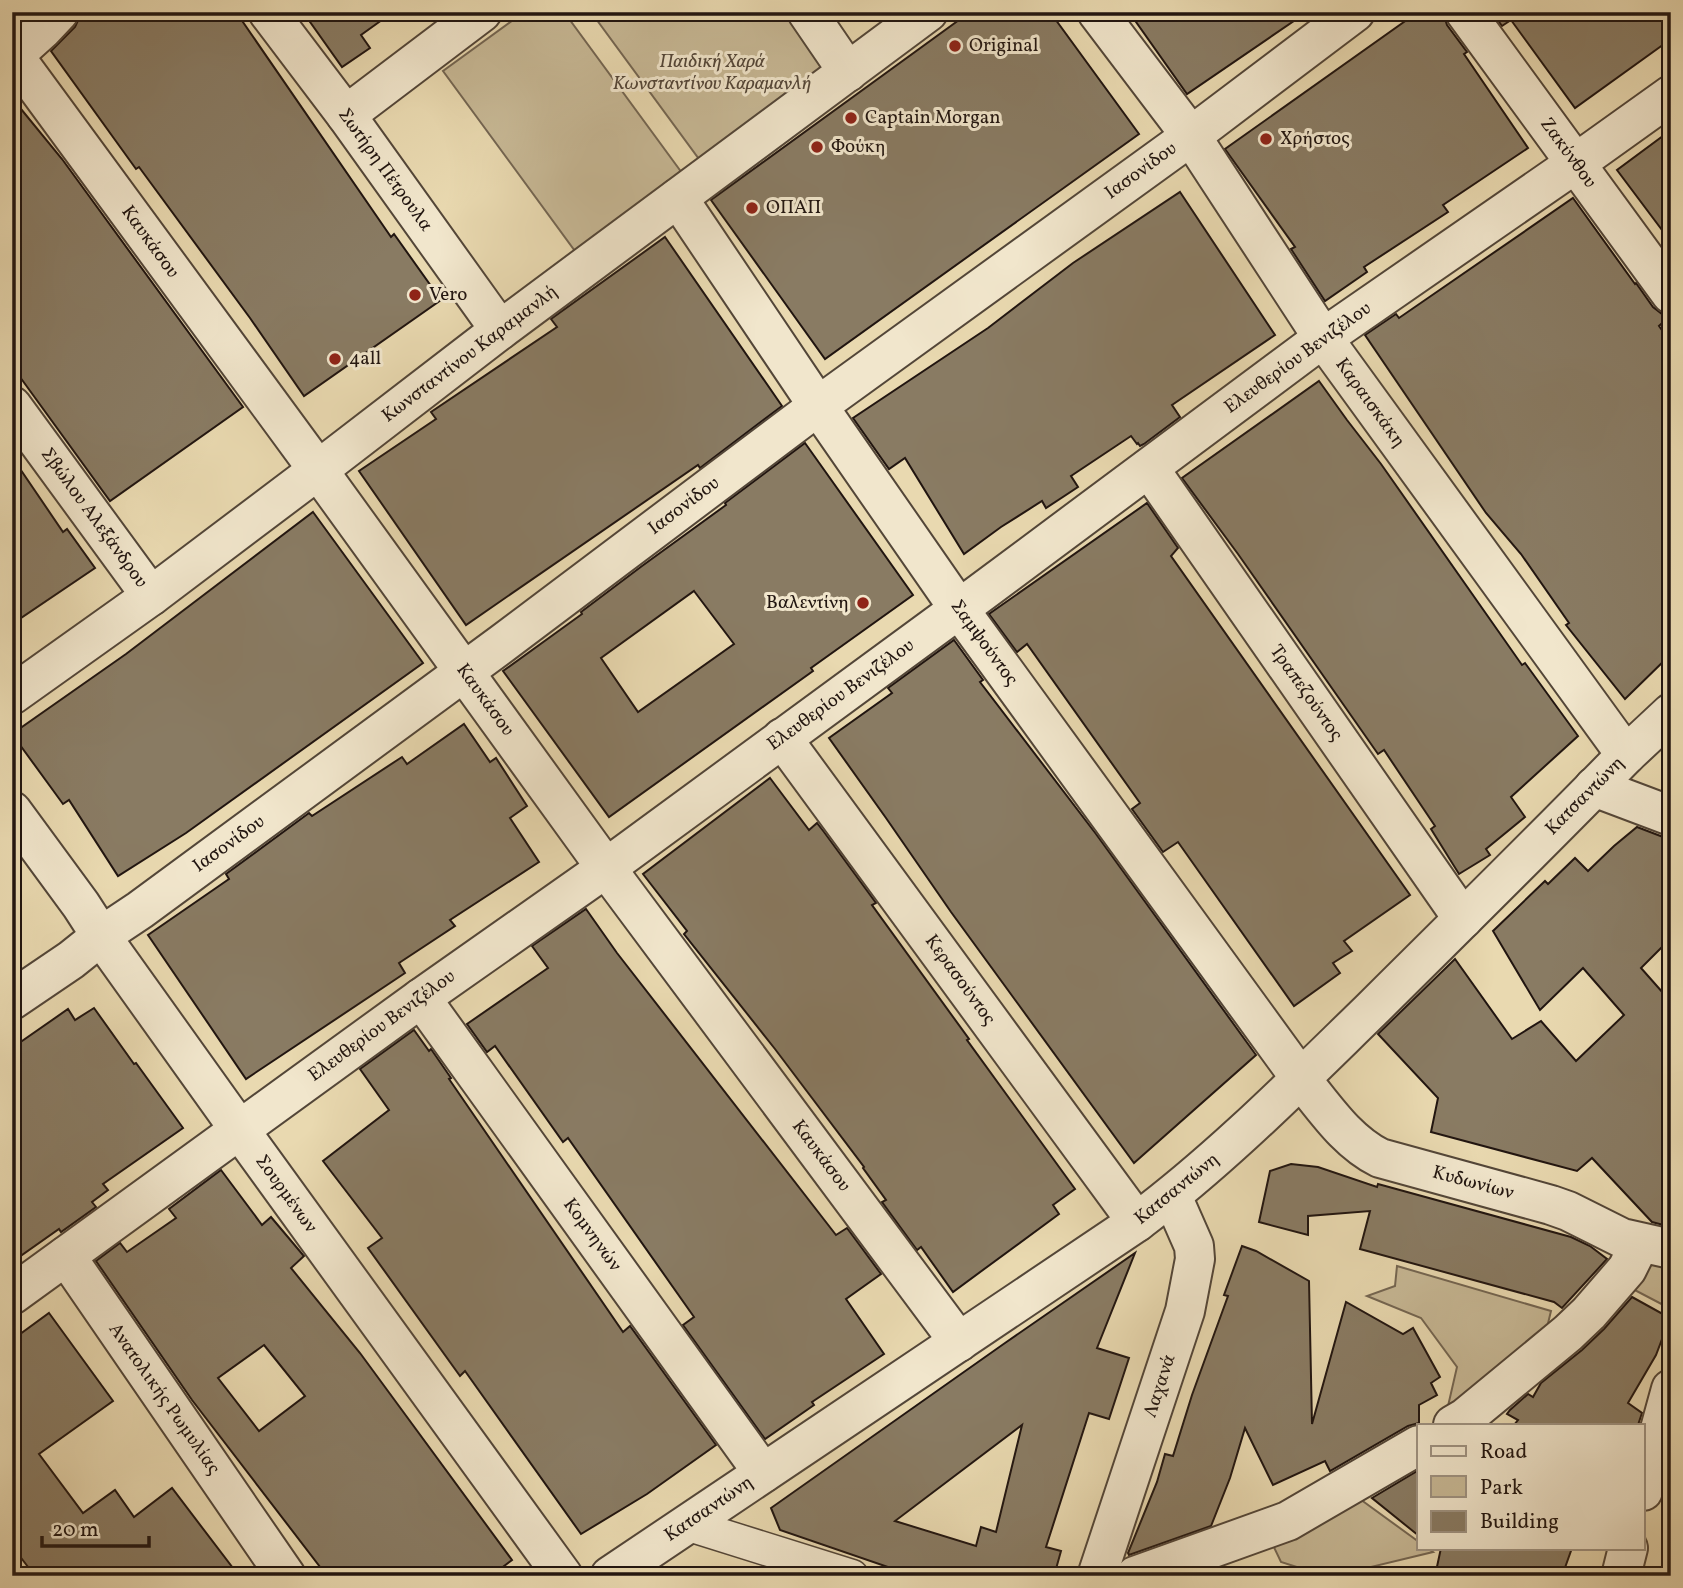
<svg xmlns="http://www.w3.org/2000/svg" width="1683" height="1588" font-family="Vollkorn,serif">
<rect width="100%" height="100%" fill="#e9d9b0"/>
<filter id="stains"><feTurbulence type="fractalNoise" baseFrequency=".00286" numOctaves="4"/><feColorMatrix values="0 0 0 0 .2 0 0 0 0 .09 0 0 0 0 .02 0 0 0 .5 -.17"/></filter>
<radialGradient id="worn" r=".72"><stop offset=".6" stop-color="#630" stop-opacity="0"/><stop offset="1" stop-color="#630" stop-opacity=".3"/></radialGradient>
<!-- green -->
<g fill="#c7b895" stroke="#746652" stroke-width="2">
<path d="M524,12H564L682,173L575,251L443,71Z"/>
<path d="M591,12H795L831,62L699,159Z"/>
<path d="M1640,1257L1671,1268V1309L1627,1286Z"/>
<path d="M1397,1266L1551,1311L1542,1348L1445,1419L1457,1367L1421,1318L1367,1296L1395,1286Z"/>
<path d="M1353,1494L1419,1542V1548H1427L1433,1552L1354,1571L1351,1576H1302L1303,1569L1281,1562L1270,1539Z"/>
</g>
<!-- building -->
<g fill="#897b63" stroke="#211510" stroke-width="2" fill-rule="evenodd">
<path d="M82,12H236L391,237L394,234L441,300L304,396L250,318L139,167L136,169L51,51L75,27Z"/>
<path d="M303,12H393L361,35L370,48L342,67Z"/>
<path d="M970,12H1050L1139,134L825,359L711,200Z"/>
<path d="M1129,12H1307L1187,94Z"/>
<path d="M1418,12H1443L1447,25L1467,52L1464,54L1528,148L1443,205L1448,212L1364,267L1367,272L1325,301L1291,249L1295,247L1225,149Z"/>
<path d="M1492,12H1671V39L1575,108L1511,20L1502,26Z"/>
<path d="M12,98L62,159L243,407L110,501L12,366Z"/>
<path d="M1671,130V242L1617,170Z"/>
<path d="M1180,192L1275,335L1172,405L1180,417L1144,444L1140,446L1138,443L1137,444L1131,436L1071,476L1078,487L1046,508L1042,501L1001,527L964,554L905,458L889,469L853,418L988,328L1073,263Z"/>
<path d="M1573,198L1635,284L1636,283L1653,307L1662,314L1671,315L1659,326L1671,343V654L1625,699L1566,625L1569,623L1521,554L1486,513L1365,335L1396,314L1399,318Z"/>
<path d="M665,237L782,406L700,468L698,465L466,625L359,471L436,419L431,412L557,327L551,319Z"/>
<path d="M1319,381L1347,420L1381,464L1522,665L1525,663L1578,736L1511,797L1525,817L1486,849L1490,855L1459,874L1431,829L1435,826L1384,750L1378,754L1238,554L1182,478Z"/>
<path d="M805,443L913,595L811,668L813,671L609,817L503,671L582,614L581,612L642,566L726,505L725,503ZM694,591L734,644L638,712L601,658Z"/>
<path d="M12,457L63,532L67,529L95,568L12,624Z"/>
<path d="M1147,503L1178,548L1171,556L1410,895L1344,941L1352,951L1333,963L1340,973L1294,1006L1178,842L1163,852L1132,809L1140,803L1027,644L1017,652L989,614Z"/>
<path d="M313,512L423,663L186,833L118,876L69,800L63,804L12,734L126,654Z"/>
<path d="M954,640L983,680L980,682L1096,834L1256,1055L1134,1163L951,912L886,818L829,738L892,693L888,688Z"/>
<path d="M464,724L490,762L496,758L527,806L510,818L539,862L450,920L455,926L399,963L405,973L246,1079L148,935L229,879L226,874L309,813L312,816L402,757L407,764Z"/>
<path d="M770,778L809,830L817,823L824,832L876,903L872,905L969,1039L967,1040L1075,1189L1053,1205L1059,1214L953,1292L921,1247L917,1250L882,1202L886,1200L863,1168L864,1167L775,1049L684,934L687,931L643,874Z"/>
<path d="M1637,827L1671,840V938L1641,968L1671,1002V1227L1652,1222L1592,1158L1577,1171L1431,1132L1438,1098L1378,1034L1455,959L1512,1039L1541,1021L1576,1061L1624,1015L1583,968L1540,1010L1493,931L1545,881L1548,884L1575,858L1588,871L1614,846Z"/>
<path d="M586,909L617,953L836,1235L847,1228L881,1274L846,1299L884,1354L812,1402L814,1405L765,1439L683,1325L694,1317L568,1138L563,1142L495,1046L487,1052L467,1024L548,968L532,946Z"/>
<path d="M94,1008L134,1064L136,1063L183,1128L103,1184L108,1190L92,1202L96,1207L61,1232L59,1229L12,1262V1048L68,1009L75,1020Z"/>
<path d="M414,1030L429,1051L431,1049L451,1078L449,1079L623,1332L630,1326L716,1445L647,1494L581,1534L465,1371L460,1376L368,1248L382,1238L323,1161L389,1110L360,1069Z"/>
<path d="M1291,1164L1318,1167L1377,1187L1378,1184L1571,1237L1590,1246L1607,1259L1562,1308L1554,1302L1360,1249L1370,1211L1308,1216V1235L1259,1222L1270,1171Z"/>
<path d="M221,1170L262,1225L271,1217L303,1255L304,1256L291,1268L360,1353L512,1560L491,1576H327L192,1400L96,1261L120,1243L127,1252L176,1218L169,1209ZM264,1345L305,1396L259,1431L218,1378Z"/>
<path d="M1242,1246L1256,1251L1309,1281L1312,1424L1346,1302L1403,1334L1413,1328L1440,1377L1431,1383L1437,1395L1419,1405V1423L1408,1426L1330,1471L1325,1461L1273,1485L1245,1428L1230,1478L1211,1526L1129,1555L1128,1553L1157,1482L1165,1454L1173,1456L1192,1395L1228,1296L1224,1295Z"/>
<path d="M1135,1253L1097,1348L1129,1358L1109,1419L1089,1413L1046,1547L1061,1551L1054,1576H914L780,1530L771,1508L1005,1343ZM1022,1425L996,1532L981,1527L976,1546L895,1521Z"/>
<path d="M1632,1297L1670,1318L1656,1355L1628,1403L1642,1413L1638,1425H1514L1518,1420L1507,1414L1510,1410L1528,1394L1533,1397L1541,1383L1582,1350L1604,1329Z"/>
<path d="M49,1313L113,1401L39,1454L83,1513L115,1490L134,1517L172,1488L239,1576H35L12,1546V1340Z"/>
<path d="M1419,1470V1536L1372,1498Z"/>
<path d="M1441,1548H1572L1562,1576H1435Z"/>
</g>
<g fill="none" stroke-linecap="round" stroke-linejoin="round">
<!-- pedestrian casing -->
<g stroke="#534638" stroke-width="35">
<path id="pedestrian" d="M686,1524L852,1576"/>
</g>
<!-- minor casing -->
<g stroke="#534638" stroke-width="42">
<g id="minor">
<path d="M268,12L346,115L500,330"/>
<path d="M807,12L848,72"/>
<path d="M1097,12L1191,136L1323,338L1626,755"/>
<path d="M1465,12L1671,294"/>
<path d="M14,56L318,470L606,868L959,1342"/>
<path d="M12,57L42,30L59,12"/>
<path d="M346,115L482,12"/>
<path d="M12,406L151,596"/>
<path d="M1149,468L1463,919"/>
<path d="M782,738L1137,1222"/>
<path d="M1594,787L1671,816"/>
<path d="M12,811L81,905L101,936L239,1129L563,1576"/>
<path d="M421,998L763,1473"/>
<path d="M12,1000L71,960L101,936L140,910L503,643L818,406L1191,136L1355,12"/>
<path d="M1301,1079C1325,1108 1346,1141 1380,1158L1551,1205L1568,1211L1622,1238L1671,1249"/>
<path d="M66,1256L286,1576"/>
<path d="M12,1295L421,998L606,868L959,609L1323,338L1576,163L1671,95"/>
<path d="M1453,1425L1465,1418L1568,1333L1589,1313L1627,1269L1640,1243"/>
<path d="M1643,1491L1671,1389"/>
<path d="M1097,1576L1185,1311L1195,1259L1194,1246L1172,1196"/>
<path d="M1135,1576L1288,1521L1419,1445"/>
<path d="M1621,1576L1628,1548"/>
</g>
</g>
<!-- tertiary casing -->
<g stroke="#534638" stroke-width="42">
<g id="tertiary">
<path d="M678,198L818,406L959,609L1301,1079"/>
<path d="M12,695L151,596L318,470L500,330L928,12"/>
<path d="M610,1576L1137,1222C1221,1159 1295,1084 1370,1011C1456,926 1542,841 1626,755L1671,713"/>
</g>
</g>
<!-- pedestrian -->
<use href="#pedestrian" stroke="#f1e6cc" stroke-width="32"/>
<!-- minor -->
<use href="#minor" stroke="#f1e6cc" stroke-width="38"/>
<!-- tertiary -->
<use href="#tertiary" stroke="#f1e6cc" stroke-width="38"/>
</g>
<!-- markers -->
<g fill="#8f2418" stroke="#f1e6cc" stroke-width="2.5">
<circle cx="955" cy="46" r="7"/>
<circle cx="851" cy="118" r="7"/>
<circle cx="1266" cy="139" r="7"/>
<circle cx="817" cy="147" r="7"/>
<circle cx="752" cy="208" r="7"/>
<circle cx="415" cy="295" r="7"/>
<circle cx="335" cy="359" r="7"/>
<circle cx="863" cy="603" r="7"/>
</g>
<g text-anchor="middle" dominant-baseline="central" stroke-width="6" stroke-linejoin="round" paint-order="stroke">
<!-- poi labels -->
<g font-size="19" fill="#211510" stroke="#f1e6cc" text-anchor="start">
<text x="969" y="46">Original</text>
<text x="865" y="118">Captain Morgan</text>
<text x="1280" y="139">Χρήστος</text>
<text x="831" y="147">Φούκη</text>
<text x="766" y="208">ΟΠΑΠ</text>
<text x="429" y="295">Vero</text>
<text x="349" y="359">4all</text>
<text x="849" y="603" text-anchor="end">Βαλεντίνη</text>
</g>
<!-- park labels -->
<g font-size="19" font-style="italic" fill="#534638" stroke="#f1e6cc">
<text x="712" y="62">Παιδική Χαρά<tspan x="712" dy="22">Κωνσταντίνου Καραμανλή</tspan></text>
</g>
<!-- street labels -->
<g font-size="19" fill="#211510" stroke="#f1e6cc">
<text transform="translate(1568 153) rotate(54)">Ζακύνθου</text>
<text transform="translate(385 170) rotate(54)">Σωτήρη Πέτρουλα</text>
<text transform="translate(1141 171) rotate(-36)">Ιασoνίδου</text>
<text transform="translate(150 242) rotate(54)">Καυκάσου</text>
<text transform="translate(470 354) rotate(-37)">Κωνσταντίνου Καραμανλή</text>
<text transform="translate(1298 358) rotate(-36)">Ελευθερίου Βενιζέλου</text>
<text transform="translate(1370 403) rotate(54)">Καραισκάκη</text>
<text transform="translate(684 506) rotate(-37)">Ιασoνίδου</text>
<text transform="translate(94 518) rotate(54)">Σβώλου Αλεξάνδρου</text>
<text transform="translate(984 643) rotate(54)">Σαμψούντος</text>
<text transform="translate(1306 693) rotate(55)">Τραπεζούντος</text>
<text transform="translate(841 695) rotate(-36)">Ελευθερίου Βενιζέλου</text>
<text transform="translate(485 700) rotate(54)">Καυκάσου</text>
<text transform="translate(1585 796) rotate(-45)">Κατσαντώνη</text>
<text transform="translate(229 844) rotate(-36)">Ιασoνίδου</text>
<text transform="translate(960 980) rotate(54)">Κερασούντος</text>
<text transform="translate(382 1026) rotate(-36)">Ελευθερίου Βενιζέλου</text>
<text transform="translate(821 1156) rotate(53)">Καυκάσου</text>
<text transform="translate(1473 1183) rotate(15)">Κυδωνίων</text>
<text transform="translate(1177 1189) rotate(-39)">Κατσαντώνη</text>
<text transform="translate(286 1194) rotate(54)">Σουρμένων</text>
<text transform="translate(592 1235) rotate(54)">Κομνηνών</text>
<text transform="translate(1160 1386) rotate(-72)">Λαχανά</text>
<text transform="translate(164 1399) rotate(55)">Ανατολικής Ρωμυλίας</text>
<text transform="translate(709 1509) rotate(-34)">Κατσαντώνη</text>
</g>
</g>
<!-- margin -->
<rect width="1683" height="1588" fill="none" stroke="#e9d9b0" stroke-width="42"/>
<rect x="14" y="14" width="1655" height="1560" fill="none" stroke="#211510" stroke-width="3.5"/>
<rect x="21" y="21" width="1641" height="1546" fill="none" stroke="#211510" stroke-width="2"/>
<!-- legend -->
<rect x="1417" y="1424" width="228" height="126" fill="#f1e6cc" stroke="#9e9281" stroke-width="2"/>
<rect x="1431" y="1446" width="35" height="10" fill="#f1e6cc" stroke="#9e9281" stroke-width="2"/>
<text x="1480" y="1458" font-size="21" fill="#211510">Road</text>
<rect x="1431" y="1476" width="35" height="21" fill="#c7b895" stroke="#9e9281" stroke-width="2"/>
<text x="1480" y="1494" font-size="21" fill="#211510">Park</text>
<rect x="1431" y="1511" width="35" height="21" fill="#897b63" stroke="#9e9281" stroke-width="2"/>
<text x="1480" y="1528" font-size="21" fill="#211510">Building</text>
<!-- scale -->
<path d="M42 1536v10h107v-10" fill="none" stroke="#211510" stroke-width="3.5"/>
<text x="52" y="1536" font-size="21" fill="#211510" stroke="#f1e6cc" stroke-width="5" paint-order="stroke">20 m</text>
<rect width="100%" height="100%" filter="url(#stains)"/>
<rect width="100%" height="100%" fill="url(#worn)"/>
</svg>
